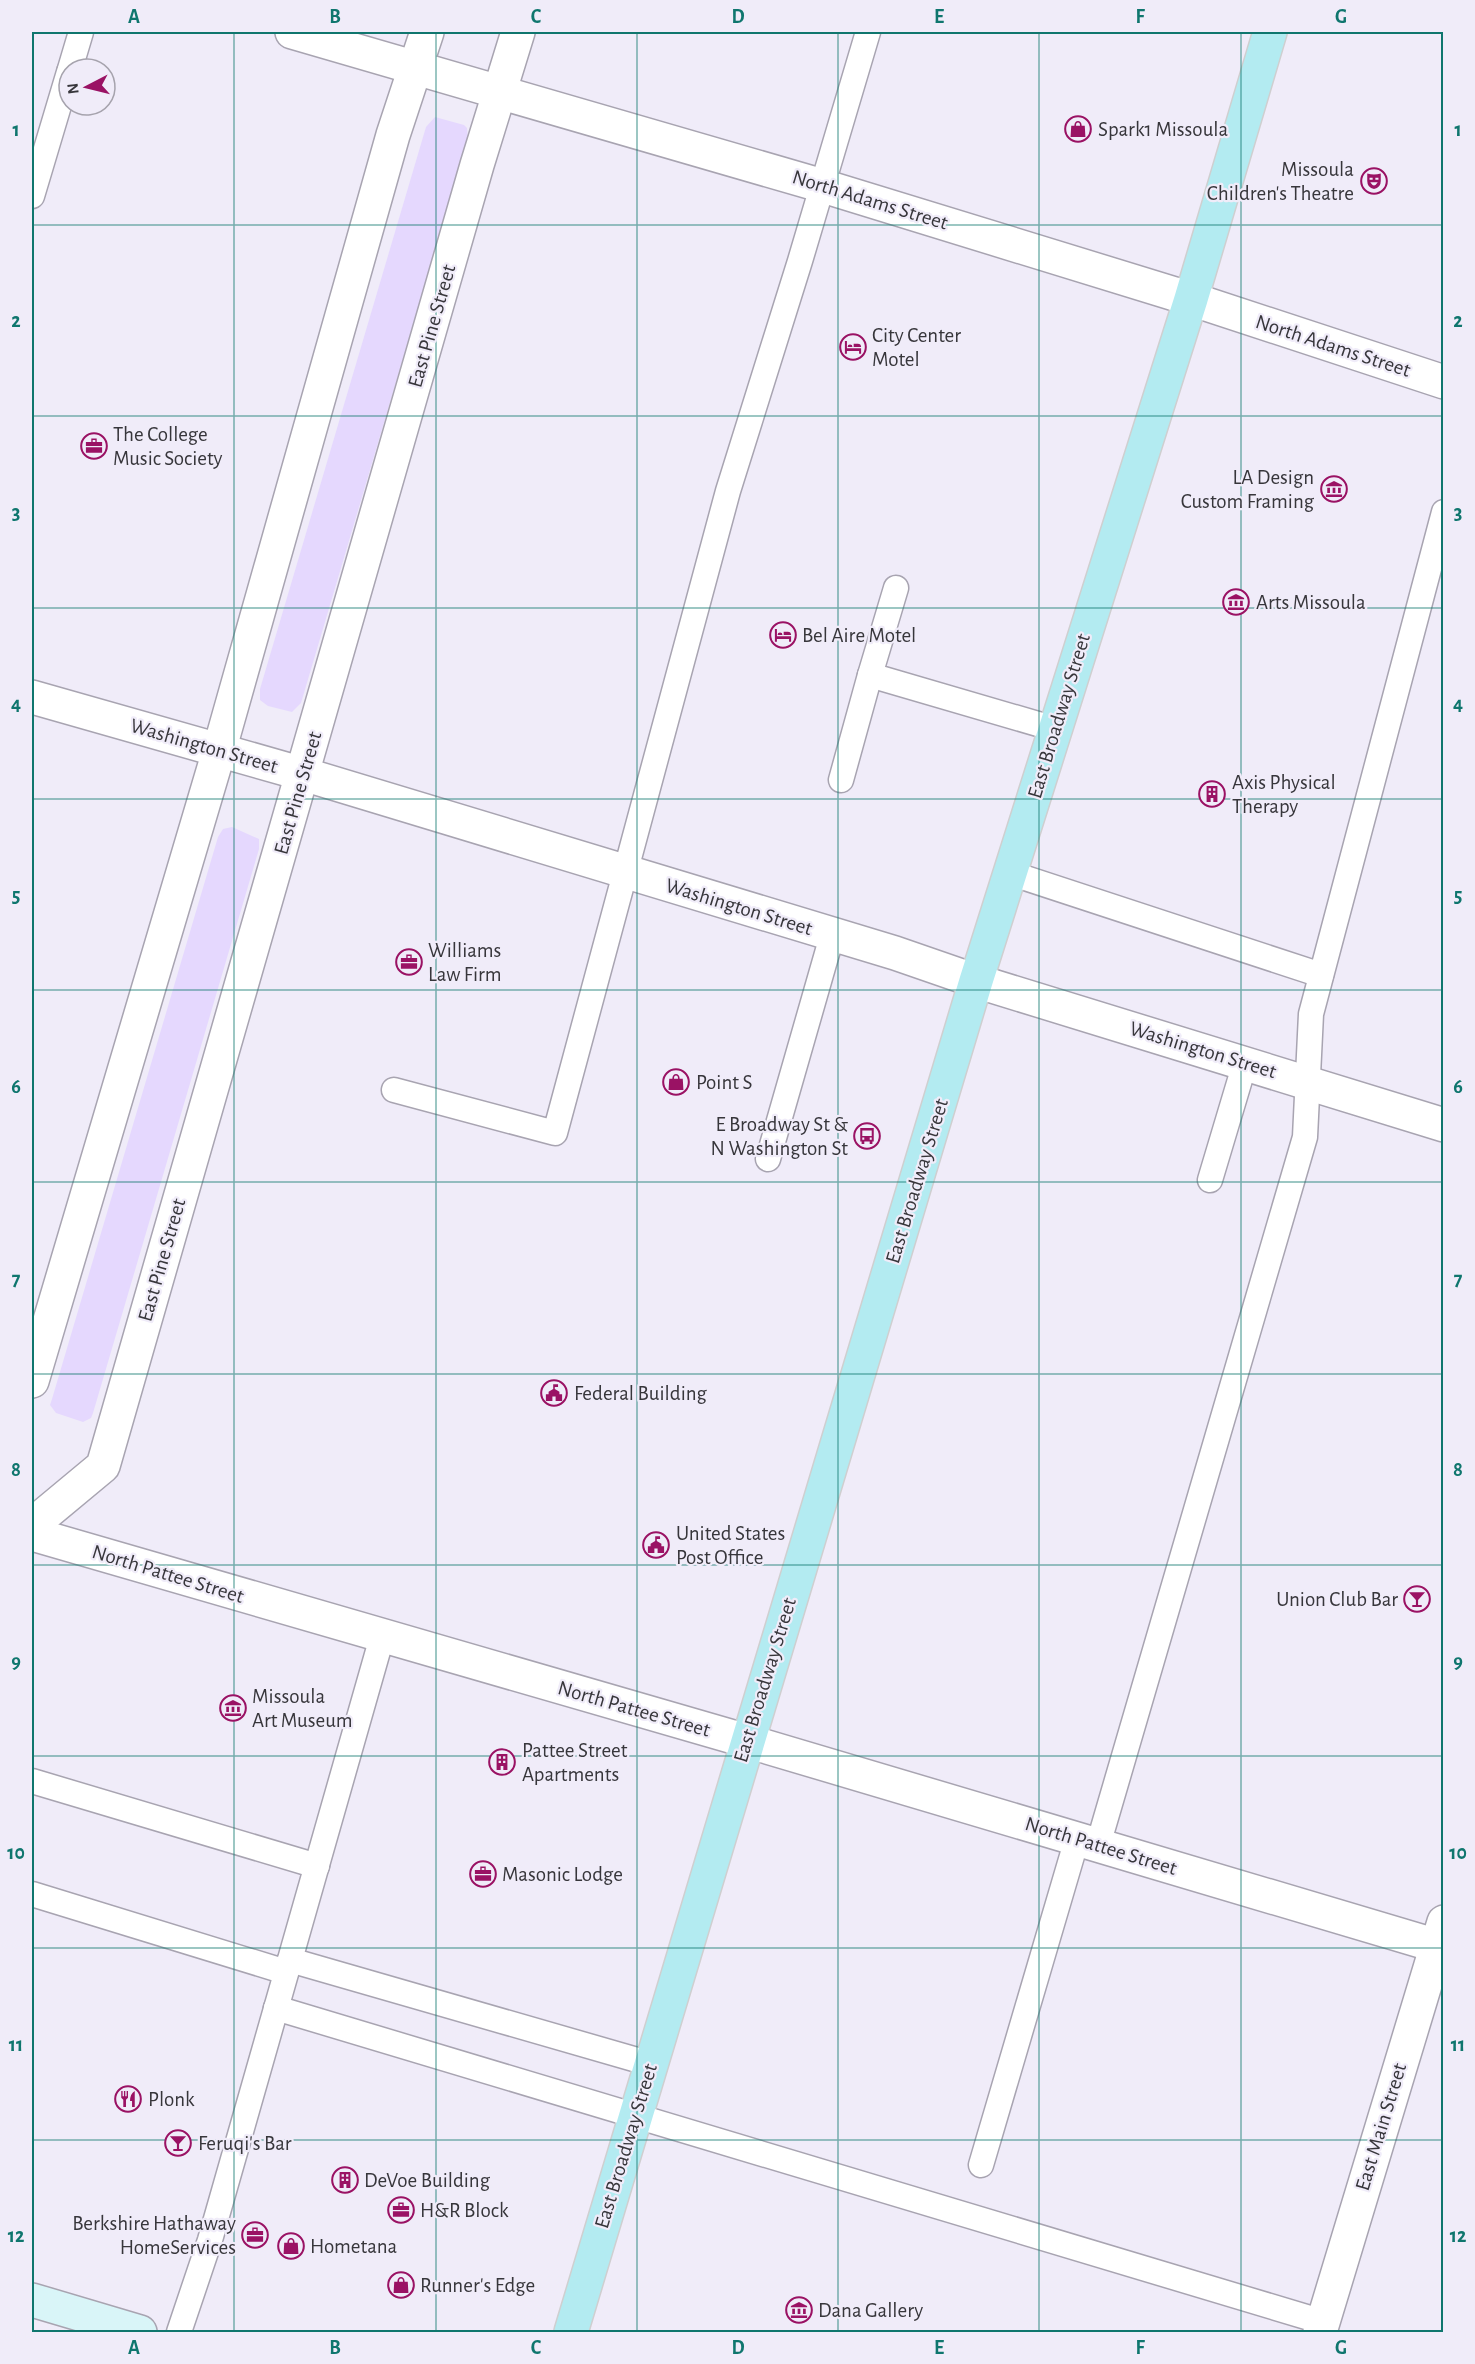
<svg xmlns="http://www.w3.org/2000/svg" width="1475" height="2364" font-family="'Alegreya Sans',sans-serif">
<rect width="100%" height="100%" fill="#f0ecf9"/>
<!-- green -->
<g fill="#e5d8fe">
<path d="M435,117L464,125L467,128L468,139L301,703L292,712L268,706L260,700V689L426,127Z"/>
<path d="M232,827L259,839V849L93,1413L91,1418L83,1422L56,1413L50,1405L52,1399L218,837L223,829Z"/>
</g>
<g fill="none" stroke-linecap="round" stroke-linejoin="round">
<!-- service casing -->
<g stroke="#a8a4b1" stroke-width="27">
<g id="service">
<path d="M70,69L81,32"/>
<path d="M32,196L69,72"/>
<path d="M896,588L870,675L1055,729"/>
<path d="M841,780L870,675"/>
<path d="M1010,873L1321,975"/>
<path d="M394,1090L555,1133L728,491L800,261L868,32"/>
<path d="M768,1159L832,936"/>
<path d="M1210,1180L1245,1063"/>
<path d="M32,1781L317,1866"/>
<path d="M1098,1845L1305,1137L1311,1014L1444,512"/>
<path d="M32,1894L286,1972"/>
<path d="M290,1960L651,2064"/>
<path d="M276,2008L1323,2322"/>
<path d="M981,2165L1077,1839"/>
<path d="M179,2332L210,2240L382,1637"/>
</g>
</g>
<!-- minor casing -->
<g stroke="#a8a4b1" stroke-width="36">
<g id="minor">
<path d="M292,32L823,186L1191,299L1444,382"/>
<path d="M32,697L303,774L895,953L976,981L1444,1125"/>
<path d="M32,1381L219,751L393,135L427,32"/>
<path d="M32,1525L103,1466L477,165L518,32"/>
</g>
</g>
<!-- tertiary casing -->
<g stroke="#a8a4b1" stroke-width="36">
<g id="tertiary">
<path d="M32,1534L747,1741L1444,1948"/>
<path d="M1320,2332L1444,1922"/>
</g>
</g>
<!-- secondary casing -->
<g stroke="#a8a4b1" stroke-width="36">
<path id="secondary" d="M32,2300L140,2332"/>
</g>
<!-- primary casing -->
<g stroke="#cfcfd0" stroke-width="36">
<path id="primary" d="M571,2332L976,981L1191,299L1270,32"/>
</g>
<!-- service -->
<use href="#service" stroke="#fff" stroke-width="24"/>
<!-- minor -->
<use href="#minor" stroke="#fff" stroke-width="33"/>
<!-- tertiary -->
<use href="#tertiary" stroke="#fff" stroke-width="33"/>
<!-- secondary -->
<use href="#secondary" stroke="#d9f5f8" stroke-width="33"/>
<!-- primary -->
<use href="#primary" stroke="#b3ebf1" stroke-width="33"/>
</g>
<!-- grid -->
<path fill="none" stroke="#0f766e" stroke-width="1.5" stroke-opacity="0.55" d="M234,32V2332M436,32V2332M637,32V2332M838,32V2332M1039,32V2332M1241,32V2332M32,225H1444M32,416H1444M32,608H1444M32,799H1444M32,990H1444M32,1182H1444M32,1374H1444M32,1565H1444M32,1756H1444M32,1948H1444M32,2140H1444"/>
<!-- icons -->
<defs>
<g id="shop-ring" transform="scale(1.35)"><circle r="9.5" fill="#f0ecf9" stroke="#9a1264" stroke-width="1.5"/><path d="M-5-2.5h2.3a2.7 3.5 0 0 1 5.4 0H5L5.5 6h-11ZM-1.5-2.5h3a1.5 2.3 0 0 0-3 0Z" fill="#9a1264"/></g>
<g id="theatre-ring" transform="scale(1.35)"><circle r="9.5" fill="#f0ecf9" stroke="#9a1264" stroke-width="1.5"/><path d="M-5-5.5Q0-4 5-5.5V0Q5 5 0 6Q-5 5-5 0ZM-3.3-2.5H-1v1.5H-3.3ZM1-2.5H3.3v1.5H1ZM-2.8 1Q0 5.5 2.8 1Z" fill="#9a1264"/></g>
<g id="hotel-ring" transform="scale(1.35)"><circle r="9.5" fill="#f0ecf9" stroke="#9a1264" stroke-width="1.5"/><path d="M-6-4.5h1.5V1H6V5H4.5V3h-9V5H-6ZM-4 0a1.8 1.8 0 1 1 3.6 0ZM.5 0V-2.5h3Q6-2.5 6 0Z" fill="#9a1264"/></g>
<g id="office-ring" transform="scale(1.35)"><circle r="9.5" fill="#f0ecf9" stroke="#9a1264" stroke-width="1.5"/><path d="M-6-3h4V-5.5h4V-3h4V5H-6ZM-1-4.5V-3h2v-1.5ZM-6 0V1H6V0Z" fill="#9a1264"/></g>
<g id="museum-ring" transform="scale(1.35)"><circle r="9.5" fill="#f0ecf9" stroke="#9a1264" stroke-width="1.5"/><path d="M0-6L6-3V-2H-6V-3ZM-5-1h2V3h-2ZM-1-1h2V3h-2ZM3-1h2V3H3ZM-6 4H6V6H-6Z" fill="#9a1264"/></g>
<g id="building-ring" transform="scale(1.35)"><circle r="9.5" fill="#f0ecf9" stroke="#9a1264" stroke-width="1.5"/><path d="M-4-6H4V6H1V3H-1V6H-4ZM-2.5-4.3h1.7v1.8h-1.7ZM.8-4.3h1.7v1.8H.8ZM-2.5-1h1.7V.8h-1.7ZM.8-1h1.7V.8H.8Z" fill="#9a1264"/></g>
<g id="bus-ring" transform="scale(1.35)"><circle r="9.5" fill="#f0ecf9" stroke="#9a1264" stroke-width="1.5"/><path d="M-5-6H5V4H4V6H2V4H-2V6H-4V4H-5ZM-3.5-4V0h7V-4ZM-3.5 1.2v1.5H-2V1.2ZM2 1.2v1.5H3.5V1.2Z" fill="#9a1264"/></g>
<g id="civic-ring" transform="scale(1.35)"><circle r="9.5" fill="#f0ecf9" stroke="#9a1264" stroke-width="1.5"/><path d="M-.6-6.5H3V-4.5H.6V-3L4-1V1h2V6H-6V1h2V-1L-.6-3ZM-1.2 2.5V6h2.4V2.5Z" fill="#9a1264"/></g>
<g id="bar-ring" transform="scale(1.35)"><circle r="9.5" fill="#f0ecf9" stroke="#9a1264" stroke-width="1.5"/><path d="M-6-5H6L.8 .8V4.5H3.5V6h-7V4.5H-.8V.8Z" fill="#9a1264"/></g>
<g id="restaurant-ring" transform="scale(1.35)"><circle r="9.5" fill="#f0ecf9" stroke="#9a1264" stroke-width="1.5"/><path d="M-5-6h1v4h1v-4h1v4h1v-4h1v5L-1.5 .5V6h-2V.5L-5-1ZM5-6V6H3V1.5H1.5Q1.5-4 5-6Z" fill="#9a1264"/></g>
</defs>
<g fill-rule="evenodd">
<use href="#shop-ring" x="1078" y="129"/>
<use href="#theatre-ring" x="1374" y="181"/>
<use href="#hotel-ring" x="853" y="347"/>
<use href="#office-ring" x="94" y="446"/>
<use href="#museum-ring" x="1334" y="489"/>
<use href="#museum-ring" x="1236" y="602"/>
<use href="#hotel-ring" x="783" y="635"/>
<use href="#building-ring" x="1212" y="794"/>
<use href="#office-ring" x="409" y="962"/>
<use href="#shop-ring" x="676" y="1082"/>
<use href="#bus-ring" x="867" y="1136"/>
<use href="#civic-ring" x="554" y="1393"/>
<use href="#civic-ring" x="656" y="1545"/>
<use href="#bar-ring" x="1417" y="1599"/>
<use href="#museum-ring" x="233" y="1708"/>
<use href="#building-ring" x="502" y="1762"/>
<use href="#office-ring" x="483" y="1874"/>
<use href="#restaurant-ring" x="128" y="2099"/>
<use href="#bar-ring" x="178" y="2143"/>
<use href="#building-ring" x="345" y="2180"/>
<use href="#office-ring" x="401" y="2210"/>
<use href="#office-ring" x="255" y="2235"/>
<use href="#shop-ring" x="291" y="2246"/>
<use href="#shop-ring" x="401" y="2285"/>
<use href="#museum-ring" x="799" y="2310"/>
</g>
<g text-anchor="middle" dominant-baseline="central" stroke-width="4.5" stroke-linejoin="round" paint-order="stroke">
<!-- poi labels -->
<g font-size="21" fill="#37363b" stroke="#f0ecf9" text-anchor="start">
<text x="1098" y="129">Spark1 Missoula</text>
<text x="1354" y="169" text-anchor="end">Missoula<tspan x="1354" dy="24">Children's Theatre</tspan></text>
<text x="872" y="335">City Center<tspan x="872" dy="24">Motel</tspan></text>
<text x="113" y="434">The College<tspan x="113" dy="24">Music Society</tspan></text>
<text x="1314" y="477" text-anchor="end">LA Design<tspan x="1314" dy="24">Custom Framing</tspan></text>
<text x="1256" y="602">Arts Missoula</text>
<text x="802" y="635">Bel Aire Motel</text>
<text x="1232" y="782">Axis Physical<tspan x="1232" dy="24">Therapy</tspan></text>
<text x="428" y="950">Williams<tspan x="428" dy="24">Law Firm</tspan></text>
<text x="696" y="1082">Point S</text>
<text x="848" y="1124" text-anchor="end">E Broadway St &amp;<tspan x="848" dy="24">N Washington St</tspan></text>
<text x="574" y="1393">Federal Building</text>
<text x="676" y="1533">United States<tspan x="676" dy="24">Post Office</tspan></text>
<text x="1398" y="1599" text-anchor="end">Union Club Bar</text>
<text x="252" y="1696">Missoula<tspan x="252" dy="24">Art Museum</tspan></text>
<text x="522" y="1750">Pattee Street<tspan x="522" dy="24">Apartments</tspan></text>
<text x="502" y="1874">Masonic Lodge</text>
<text x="148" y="2099">Plonk</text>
<text x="198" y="2143">Feruqi's Bar</text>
<text x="364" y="2180">DeVoe Building</text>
<text x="420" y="2210">H&amp;R Block</text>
<text x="236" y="2223" text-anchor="end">Berkshire Hathaway<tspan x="236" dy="24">HomeServices</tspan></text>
<text x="310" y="2246">Hometana</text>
<text x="420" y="2285">Runner's Edge</text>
<text x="818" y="2310">Dana Gallery</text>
</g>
<!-- street labels -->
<g font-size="21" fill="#37363b" stroke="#f0ecf9">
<text transform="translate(870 200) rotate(17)">North Adams Street</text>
<text transform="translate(432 326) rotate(-74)">East Pine Street</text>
<text transform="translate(1333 346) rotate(18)">North Adams Street</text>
<text transform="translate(1059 716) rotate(-73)">East Broadway Street</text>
<text transform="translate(204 746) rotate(16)">Washington Street</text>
<text transform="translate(298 793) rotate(-74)">East Pine Street</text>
<text transform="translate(739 907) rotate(17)">Washington Street</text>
<text transform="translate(1203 1050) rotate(17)">Washington Street</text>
<text transform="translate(917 1181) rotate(-73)">East Broadway Street</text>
<text transform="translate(162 1260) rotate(-74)">East Pine Street</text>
<text transform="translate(168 1574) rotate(17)">North Pattee Street</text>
<text transform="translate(765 1680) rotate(-73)">East Broadway Street</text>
<text transform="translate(634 1709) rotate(16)">North Pattee Street</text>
<text transform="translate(1101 1846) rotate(17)">North Pattee Street</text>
<text transform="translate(1381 2127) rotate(-73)">East Main Street</text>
<text transform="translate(626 2146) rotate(-73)">East Broadway Street</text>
</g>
</g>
<!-- border -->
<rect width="1475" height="2364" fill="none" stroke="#f0ecf9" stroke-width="66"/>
<!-- north arrow -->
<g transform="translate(87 87) rotate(263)"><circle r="28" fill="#f0ecf9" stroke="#a6a3ad" stroke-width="1.5"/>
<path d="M0-4.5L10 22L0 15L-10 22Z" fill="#9a1264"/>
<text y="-9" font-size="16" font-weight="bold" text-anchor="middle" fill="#37363b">N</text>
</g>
<rect x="33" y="33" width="1409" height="2298" fill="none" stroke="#0f766e" stroke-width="2"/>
<g font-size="20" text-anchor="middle" font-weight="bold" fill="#0f766e">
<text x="134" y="23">A</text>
<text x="335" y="23">B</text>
<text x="536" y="23">C</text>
<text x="738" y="23">D</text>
<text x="939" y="23">E</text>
<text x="1140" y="23">F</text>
<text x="1341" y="23">G</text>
<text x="16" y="136">1</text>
<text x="1458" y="136">1</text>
<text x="16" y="327">2</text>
<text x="1458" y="327">2</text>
<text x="16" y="519">3</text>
<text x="1458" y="519">3</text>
<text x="16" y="710">4</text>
<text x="1458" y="710">4</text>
<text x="16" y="902">5</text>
<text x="1458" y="902">5</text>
<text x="16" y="1093">6</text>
<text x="1458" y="1093">6</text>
<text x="16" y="1285">7</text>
<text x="1458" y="1285">7</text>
<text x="16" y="1476">8</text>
<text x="1458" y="1476">8</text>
<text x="16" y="1668">9</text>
<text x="1458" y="1668">9</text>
<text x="16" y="1859">10</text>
<text x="1458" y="1859">10</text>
<text x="16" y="2051">11</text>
<text x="1458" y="2051">11</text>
<text x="16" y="2242">12</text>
<text x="1458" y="2242">12</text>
<text x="134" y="2354">A</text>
<text x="335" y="2354">B</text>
<text x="536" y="2354">C</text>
<text x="738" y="2354">D</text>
<text x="939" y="2354">E</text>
<text x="1140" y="2354">F</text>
<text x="1341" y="2354">G</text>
</g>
</svg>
